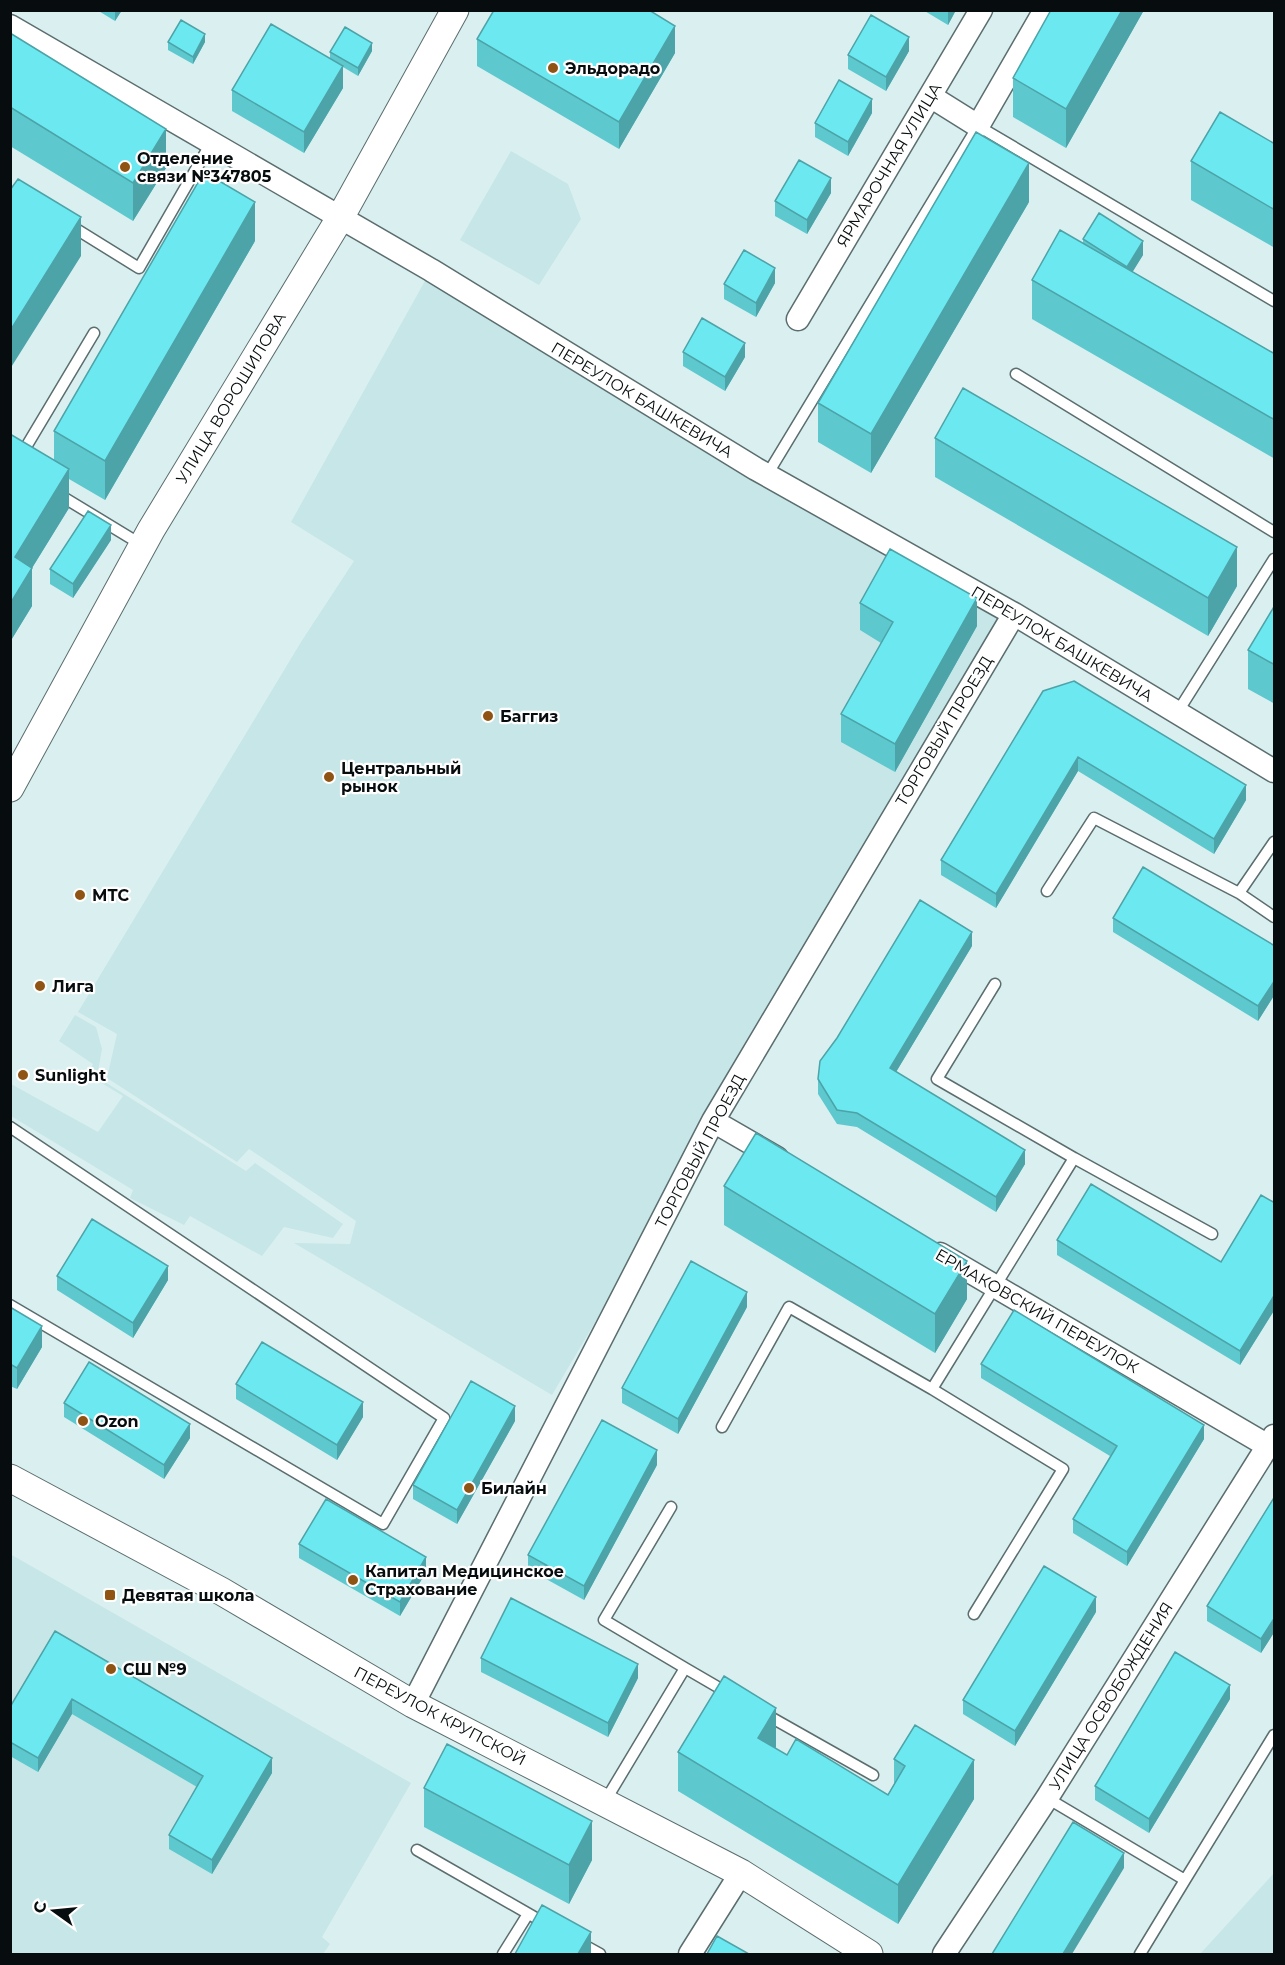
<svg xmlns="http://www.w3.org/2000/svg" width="1285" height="1965" font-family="Montserrat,sans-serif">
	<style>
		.built { fill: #c7e6e7 }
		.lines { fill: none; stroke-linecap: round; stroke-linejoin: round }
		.service-casing { stroke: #5b6d6e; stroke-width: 13 }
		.minor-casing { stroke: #5b6d6e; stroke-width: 25 }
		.tertiary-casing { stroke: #5b6d6e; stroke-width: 29 }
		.service { stroke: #fff; stroke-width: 10 }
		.minor { stroke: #fff; stroke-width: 22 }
		.tertiary { stroke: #fff; stroke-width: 27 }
		.wall { fill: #5dc8ce }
		.shaded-wall { fill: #4ca3a8 }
		.building { fill: #6ce9f0; stroke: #4ca3a8; stroke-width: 1.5 }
		.poi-dot { fill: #8f5313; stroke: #fff; stroke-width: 2 }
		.labels { text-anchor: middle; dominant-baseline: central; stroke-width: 4.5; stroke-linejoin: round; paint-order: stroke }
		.poi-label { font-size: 16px; font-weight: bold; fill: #070d0e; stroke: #fff; text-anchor: start }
		.street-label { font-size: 16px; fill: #070d0e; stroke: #fff }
	</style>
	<rect width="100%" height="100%" fill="#daeff0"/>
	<!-- built -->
	<path class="built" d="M511,151L568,184L581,219L539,285L460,240Z
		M431,270L1014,614L552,1395L294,1243L350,1244L356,1221L249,1149L237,1162L107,1078L117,1034L78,1012L301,642L354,561L291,522Z
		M75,1015L96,1027L102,1049L97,1077L246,1171L255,1163L343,1224L333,1238L284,1227L262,1256L190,1216L184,1225L130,1198L133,1190L11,1116V1084L98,1132L123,1096L87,1074L93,1064L59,1041Z
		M10,1554L411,1783L322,1937L330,1944L323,1954H11Z
		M1274,1873V1954H1200Z"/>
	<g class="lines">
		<defs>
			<path id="service" d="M68,224L139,268L211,143
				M1016,374L1274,532
				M20,457L94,333
				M767,475L978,126L1274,301
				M58,494L142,545
				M1177,713L1274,559
				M1047,891L1094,818L1239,893L1274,842
				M1239,893L1274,917
				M995,984L937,1079L1074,1158
				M10,1127L444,1418L383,1524L10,1305
				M932,1389L1063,1469L974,1614
				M722,1427L789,1307L932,1389L1074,1158L1212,1234
				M671,1507L604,1620L685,1668
				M765,1714L873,1775
				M1047,1798L1185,1880L1140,1954
				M604,1803L685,1668L728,1693
				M417,1850L548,1925
				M1185,1880L1274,1735
				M580,1943L600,1954
				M503,1954L528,1914"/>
			<path id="minor" d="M10,26L431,270L756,469L1014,614L1274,771
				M930,96L978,126L1045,10
				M798,319L981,10
				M713,1121L777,1158
				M940,1254L1268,1446
				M413,1704L713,1121L1014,614
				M690,1954L741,1873
				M944,1954L1047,1798L1274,1436"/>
			<path id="tertiary" d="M10,788L151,530L340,218L455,10
				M10,1478L221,1591L413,1704L741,1873L869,1954"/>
		</defs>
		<!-- service casing -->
		<use href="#service" class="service-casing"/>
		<!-- minor casing -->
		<use href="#minor" class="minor-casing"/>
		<!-- tertiary casing -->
		<use href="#tertiary" class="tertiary-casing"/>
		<!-- service -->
		<use href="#service" class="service"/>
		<!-- minor -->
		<use href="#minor" class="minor"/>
		<!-- tertiary -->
		<use href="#tertiary" class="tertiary"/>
	</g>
	<!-- wall -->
	<path class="wall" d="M97,10H122L115,21Z
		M923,10H956L948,25Z
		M1144,10L1066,148L1013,117V78Z
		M10,33L166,168L133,221L10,146Z
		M477,39L675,53L619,149L477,66Z
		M168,42H205L193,64L168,50Z
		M372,51L358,76L343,67V88L304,153L232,111V90L330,59V52Z
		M909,51L886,91L848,69V55Z
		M872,113L848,156L815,137V123Z
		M1275,144V248L1191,200V161Z
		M831,193L807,234L775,216V201Z
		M1029,202L871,473L818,442V403Z
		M1083,239L1143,255L1132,272L1275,354V459L1032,319V280L1083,243Z
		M255,241L105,500L69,479V508L32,568V606L10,642L54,460V431Z
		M775,283L756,317L724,299V284Z
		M683,352L745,357L725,391L683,366Z
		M935,438L1237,586L1208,636L935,477Z
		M111,540L73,598L50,584V569Z
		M860,603L977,626L895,772L841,742V714L881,643L860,630Z
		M1275,605V704L1248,689V650Z
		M1043,691L1246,800L1214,854L1078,771L996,908L941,875V860Z
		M1113,918L1275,946V994L1258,1021L1113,932Z
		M972,946L896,1072L1025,1164L996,1212L857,1127L837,1124L818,1094V1079Z
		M724,1186L967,1299L935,1353L724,1225Z
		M1275,1203V1309L1240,1365L1057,1255V1240L1221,1262Z
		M57,1276L168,1280L133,1338L57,1290Z
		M10,1307L42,1347L17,1389L10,1386Z
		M747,1307L678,1434L622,1403V1388Z
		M981,1364L1204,1439L1127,1566L1073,1533V1519L1110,1456L981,1378Z
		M236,1384L363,1417L337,1460L236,1399Z
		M64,1403L190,1438L164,1479L64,1417Z
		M515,1421L457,1524L413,1499V1485Z
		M657,1465L584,1600L528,1569V1555Z
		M1275,1496V1631L1261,1653L1207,1621V1606Z
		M299,1544L426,1572L400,1616L299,1558Z
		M1096,1612L1015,1746L963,1714V1700Z
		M55,1631L272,1773L212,1874L169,1849V1835L197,1787L72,1714L38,1772L10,1756V1707Z
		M481,1658L638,1678L608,1737L481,1672Z
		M1230,1699L1149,1833L1095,1800V1786Z
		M776,1747L775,1748L787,1755L888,1795L894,1784V1759L974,1799L898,1924L678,1791V1752Z
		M424,1788L592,1860L569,1904L424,1827Z"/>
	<!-- shaded-wall -->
	<path class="shaded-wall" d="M115,10H122L115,21Z
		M948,10H956L948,25Z
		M1122,10H1144L1066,148V109Z
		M675,26V53L619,149V122Z
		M205,34V42L193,64V57Z
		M909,37V51L886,91V77Z
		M372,43V51L358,76V68Z
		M343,66V88L304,153V132Z
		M872,99V113L848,156V142Z
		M166,129V168L133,221V183Z
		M1029,163V202L871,473V434Z
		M831,178V193L807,234V220Z
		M255,202V241L105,500V461Z
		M81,217V256L10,369V331Z
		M1143,241V255L1127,281V267Z
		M775,268V283L756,317V303Z
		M745,343V357L725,391V377Z
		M69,469V508L32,568V606L10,642V604L15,557Z
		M111,525V540L73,598V584Z
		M1237,547V586L1208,636V598Z
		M977,598V626L895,772V744Z
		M1078,757V771L996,908V894Z
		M1246,785V800L1214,854V839Z
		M972,932V946L890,1082V1068Z
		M1275,980V994L1258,1021V1006Z
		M1025,1150V1164L996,1212V1197Z
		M967,1261V1299L935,1353V1314Z
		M168,1266V1280L133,1338V1323Z
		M747,1292V1307L678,1434V1419Z
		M1275,1294V1309L1240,1365V1351Z
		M42,1326V1347L17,1389V1368Z
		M363,1402V1417L337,1460V1445Z
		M515,1406V1421L457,1524V1510Z
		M190,1424V1438L164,1479V1465Z
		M1204,1425V1439L1127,1566V1552Z
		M657,1450V1465L584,1600V1586Z
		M426,1557V1572L400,1616V1602Z
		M1096,1597V1612L1015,1746V1731Z
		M1275,1617V1631L1261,1653V1639Z
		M638,1664V1678L608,1737V1723Z
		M1230,1685V1699L1149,1833V1819Z
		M72,1699V1714L38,1772V1758Z
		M776,1708V1747L758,1777V1738Z
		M272,1758V1773L212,1874V1860Z
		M974,1760V1799L898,1924V1885Z
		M592,1821V1860L569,1904V1865Z
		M1124,1853V1868L1072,1954H1063Z
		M591,1932V1954H578Z"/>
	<!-- building -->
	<path class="building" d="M494,10H649L675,26L619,122L477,39Z
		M1051,10H1122L1066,109L1013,78Z
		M871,15L909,37L886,77L848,55Z
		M181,20L205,34L193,57L168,42Z
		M271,24L343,66L304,132L232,90Z
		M345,27L372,43L358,68L330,52Z
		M10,33L166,129L133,183L10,107Z
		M839,80L872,99L848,142L815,123Z
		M1220,112L1275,144V210L1191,161Z
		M976,132L1029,163L871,434L818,403Z
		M799,160L831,178L807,220L775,201Z
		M204,172L255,202L105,461L54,431Z
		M18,179L81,217L10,331V190Z
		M1099,213L1143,241L1127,267L1083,239Z
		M1060,230L1275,354V420L1032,280Z
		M744,250L775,268L756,303L724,284Z
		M702,318L745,343L725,377L683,352Z
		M963,388L1237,547L1208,598L935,438Z
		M10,434L69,469L15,557L32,568L10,604Z
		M88,511L111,525L73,584L50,569Z
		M890,549L977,598L895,744L841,714L893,622L860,603Z
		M1275,605V665L1248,650Z
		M1074,681L1246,785L1214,839L1078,757L996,894L941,860L1043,691Z
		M1143,867L1275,946V980L1258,1006L1113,918Z
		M920,900L972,932L890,1068L1025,1150L996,1197L857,1113L837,1110L818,1079L820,1061L837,1038Z
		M756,1133L967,1261L935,1314L724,1186Z
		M1091,1184L1221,1262L1261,1195L1275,1203V1294L1240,1351L1057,1240Z
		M92,1219L168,1266L133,1323L57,1276Z
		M691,1261L747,1292L678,1419L622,1388Z
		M10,1307L42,1326L17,1368L10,1364Z
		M1014,1310L1204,1425L1127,1552L1073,1519L1117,1446L981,1364Z
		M262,1342L363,1402L337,1445L236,1384Z
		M89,1362L190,1424L164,1465L64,1403Z
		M471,1381L515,1406L457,1510L413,1485Z
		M602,1420L657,1450L584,1586L528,1555Z
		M1275,1496V1617L1261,1639L1207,1606Z
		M326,1499L426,1557L400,1602L299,1544Z
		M1044,1566L1096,1597L1015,1731L963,1700Z
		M511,1598L638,1664L608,1723L481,1658Z
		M55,1631L272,1758L212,1860L169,1835L203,1776L72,1699L38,1758L10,1742V1707Z
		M1175,1652L1230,1685L1149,1819L1095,1786Z
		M724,1676L776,1708L758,1738L787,1755L796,1739L888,1795L905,1766L894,1759L915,1725L974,1760L898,1885L678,1752Z
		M447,1744L592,1821L569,1865L424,1788Z
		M1073,1822L1124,1853L1063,1954H992Z
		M542,1905L591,1932L578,1954H515Z
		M717,1936L749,1954H707Z"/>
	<!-- markers -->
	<g class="poi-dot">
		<circle cx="553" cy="68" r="6"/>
		<circle cx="125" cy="167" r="6"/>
		<circle cx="488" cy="716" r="6"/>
		<circle cx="329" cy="777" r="6"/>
		<circle cx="80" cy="895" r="6"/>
		<circle cx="40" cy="986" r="6"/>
		<circle cx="23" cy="1075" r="6"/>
		<circle cx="83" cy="1421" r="6"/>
		<circle cx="469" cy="1488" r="6"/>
		<circle cx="353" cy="1580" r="6"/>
		<rect x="104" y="1589" width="12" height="12" rx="3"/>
		<circle cx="111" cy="1669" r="6"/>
	</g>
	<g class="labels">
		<!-- poi labels -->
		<g class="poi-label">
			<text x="565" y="68">Эльдорадо</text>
			<text x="137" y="158">Отделение<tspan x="137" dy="18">связи №347805</tspan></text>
			<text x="500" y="716">Баггиз</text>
			<text x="341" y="768">Центральный<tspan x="341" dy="18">рынок</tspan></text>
			<text x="92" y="895">МТС</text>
			<text x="52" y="986">Лига</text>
			<text x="35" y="1075">Sunlight</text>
			<text x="95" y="1421">Ozon</text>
			<text x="481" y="1488">Билайн</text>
			<text x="365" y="1571">Капитал Медицинское<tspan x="365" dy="18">Страхование</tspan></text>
			<text x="122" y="1595">Девятая школа</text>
			<text x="123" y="1669">СШ №9</text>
		</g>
		<!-- street labels -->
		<g class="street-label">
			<text transform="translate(889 165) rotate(-59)">ЯРМАРОЧНАЯ УЛИЦА</text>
			<text transform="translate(231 398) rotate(-59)">УЛИЦА ВОРОШИЛОВА</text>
			<text transform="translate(642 400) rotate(31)">ПЕРЕУЛОК БАШКЕВИЧА</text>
			<text transform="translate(1062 644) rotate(31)">ПЕРЕУЛОК БАШКЕВИЧА</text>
			<text transform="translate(944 731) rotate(-59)">ТОРГОВЫЙ ПРОЕЗД</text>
			<text transform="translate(700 1151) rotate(-62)">ТОРГОВЫЙ ПРОЕЗД</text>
			<text transform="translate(1037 1311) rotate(30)">ЕРМАКОВСКИЙ ПЕРЕУЛОК</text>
			<text transform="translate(1111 1696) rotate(-58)">УЛИЦА ОСВОБОЖДЕНИЯ</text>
			<text transform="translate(440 1716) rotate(28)">ПЕРЕУЛОК КРУПСКОЙ</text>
		</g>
	</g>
	<!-- border -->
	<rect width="1285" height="1965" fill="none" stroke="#070d0e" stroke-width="24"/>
	<!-- north arrow -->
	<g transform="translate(54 1911) rotate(285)" stroke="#ffffff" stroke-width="4.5" paint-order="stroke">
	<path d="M0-4.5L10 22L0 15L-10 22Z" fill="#070d0e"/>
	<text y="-9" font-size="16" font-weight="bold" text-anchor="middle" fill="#070d0e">С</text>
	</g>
</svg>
